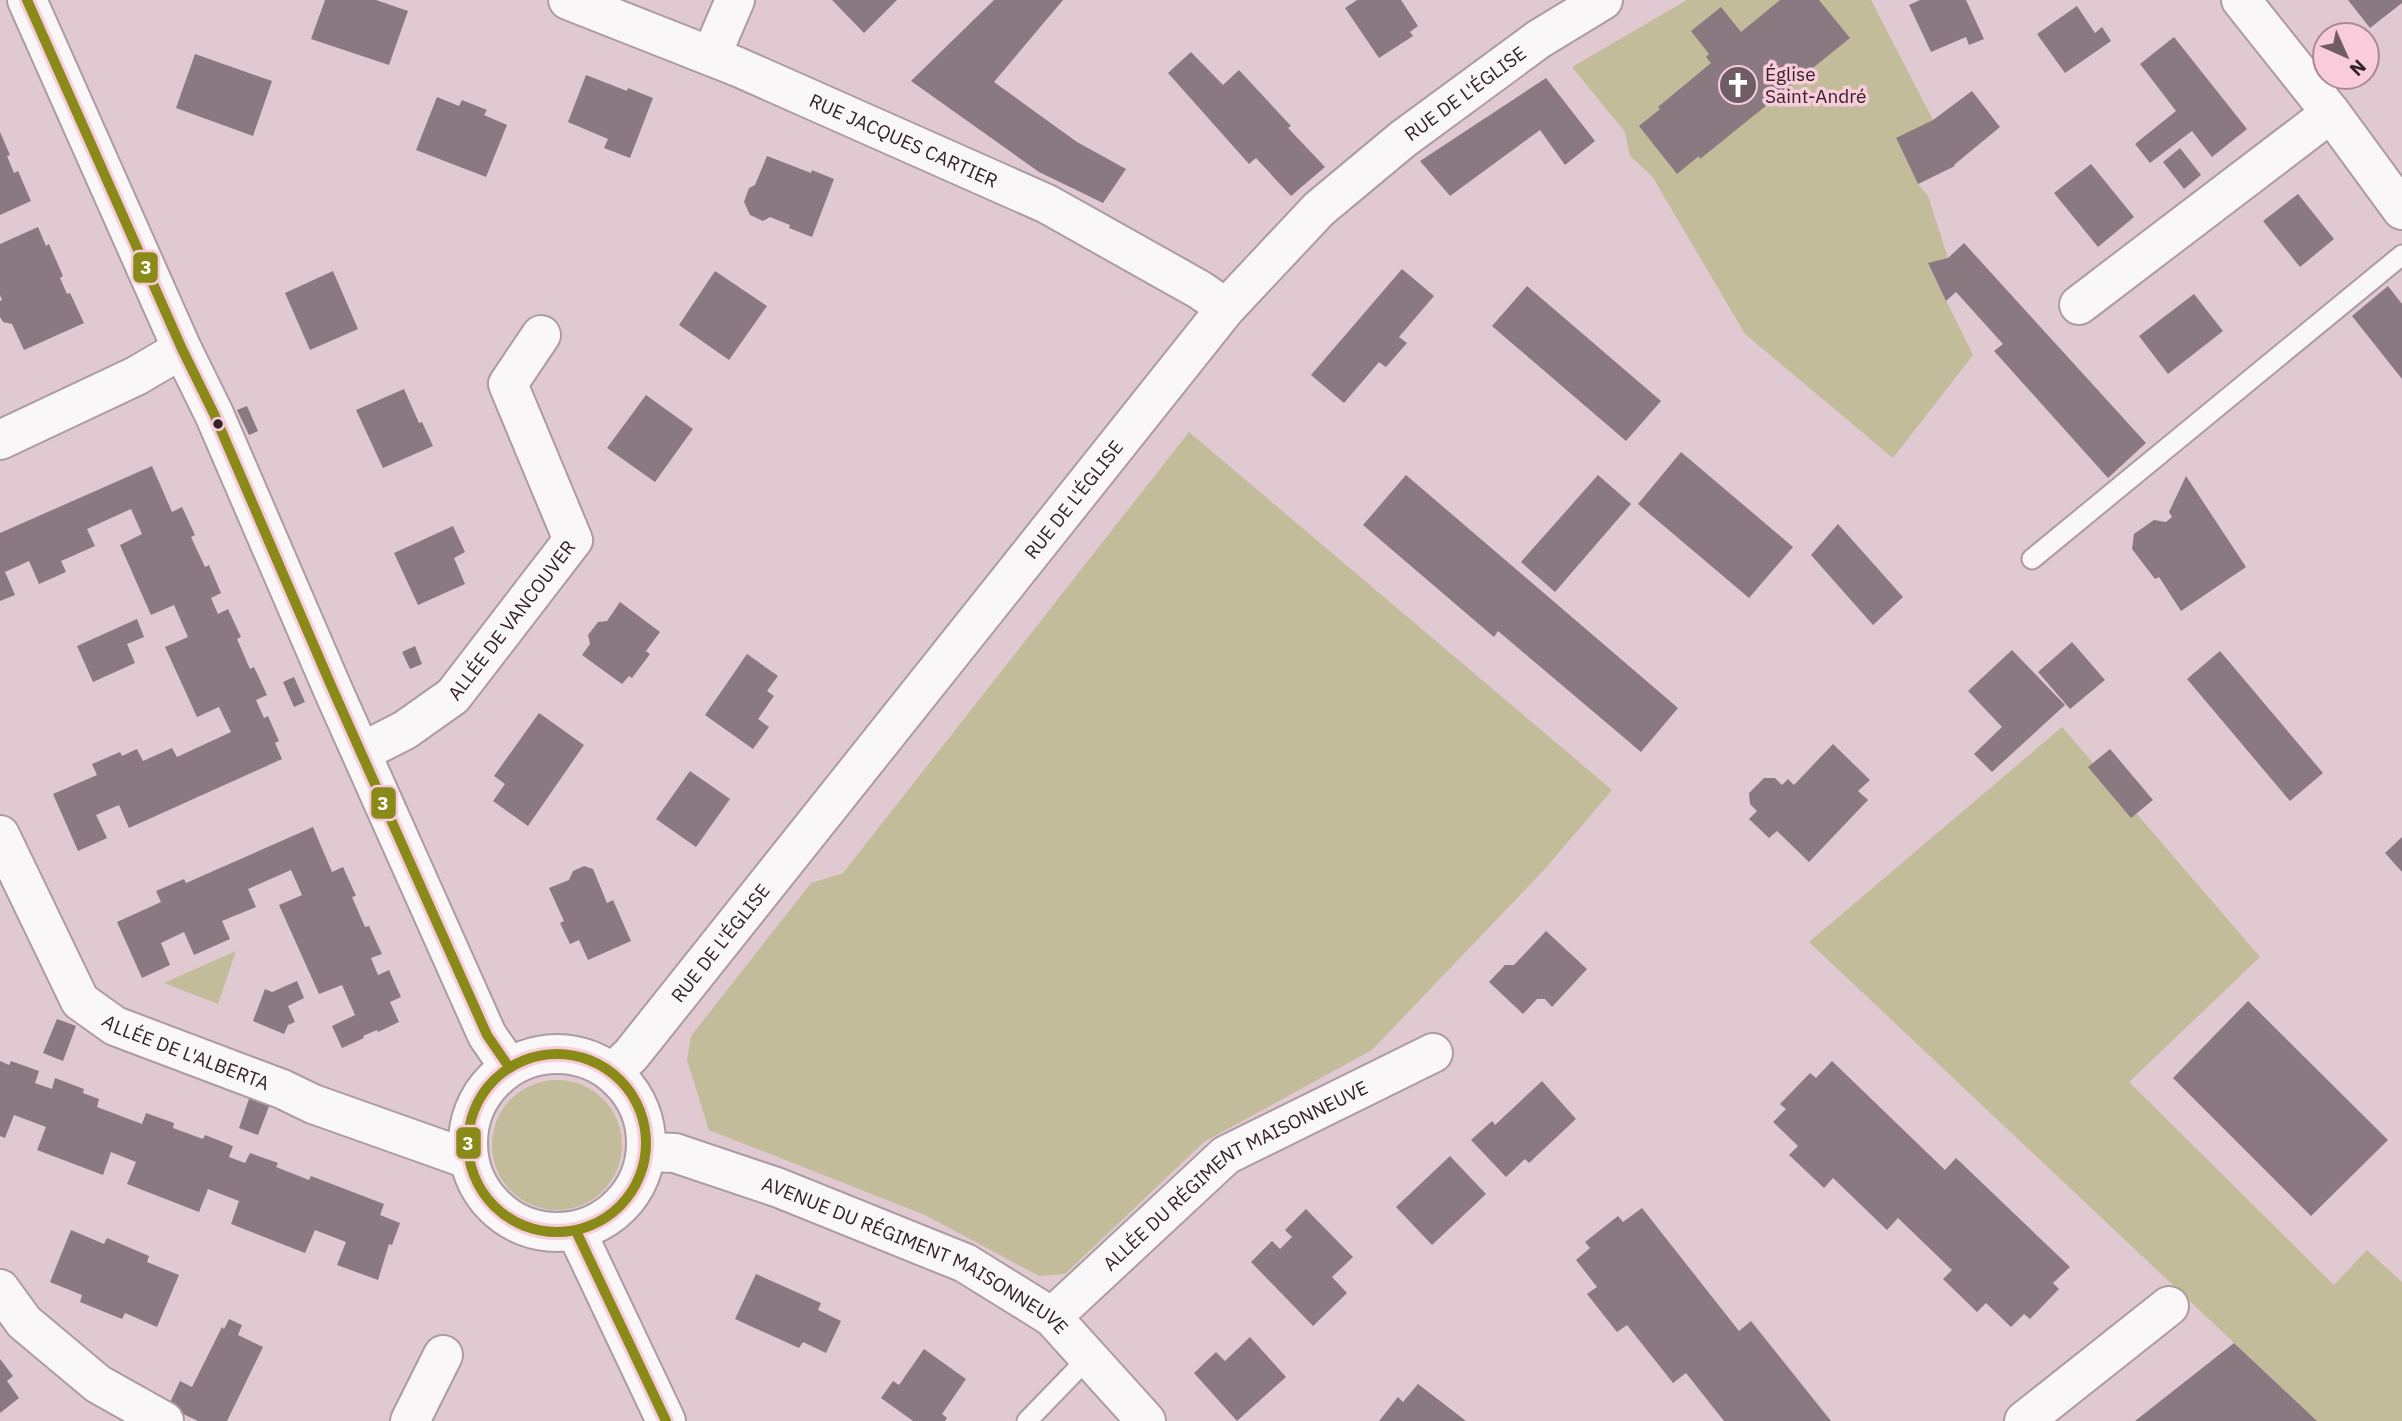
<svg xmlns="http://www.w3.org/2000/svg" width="2402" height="1421" font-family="'IBM Plex Sans',sans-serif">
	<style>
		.green { fill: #c2bc9a }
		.building { fill: #8a7980 }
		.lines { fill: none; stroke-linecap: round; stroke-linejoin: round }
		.service-casing { stroke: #ad9ba2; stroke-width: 23 }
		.minor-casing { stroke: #ad9ba2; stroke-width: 42 }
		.tertiary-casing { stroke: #ad9ba2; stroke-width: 42 }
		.service { stroke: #faf7f8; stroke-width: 19 }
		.minor { stroke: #faf7f8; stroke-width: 38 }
		.tertiary { stroke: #faf7f8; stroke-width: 38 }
		.bus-1-casing { stroke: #f9ccdc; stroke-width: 16 }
		.bus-1 { stroke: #8a8a18; stroke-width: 10 }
		.bus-dot { fill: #332329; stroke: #f9ccdc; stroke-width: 2.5 }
		.labels { text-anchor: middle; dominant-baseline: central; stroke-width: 7; stroke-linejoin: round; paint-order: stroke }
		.poi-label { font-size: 19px; fill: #332329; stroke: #f9ccdc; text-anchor: start }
		.street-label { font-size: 19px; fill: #332329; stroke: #f9ccdc }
		.line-badge { stroke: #f9ccdc; stroke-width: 2.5 }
		.badge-label { font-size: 19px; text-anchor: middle; font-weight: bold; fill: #fff }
	</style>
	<rect width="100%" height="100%" fill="#e1c9d2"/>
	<!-- green -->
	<path class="green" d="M1687,0H1871L1933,120L1896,139L1918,184L1928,196L1948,258L1928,264L1973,355L1893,458L1745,334L1652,176L1630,156L1625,132L1572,67Z
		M1189,432L1612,790L1544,870L1372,1050L1204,1142L1065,1274L1039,1276L925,1215L709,1130L687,1060L691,1036L811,883L843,873Z
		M2062,727L2260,957L2129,1082L2334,1285L2367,1250L2402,1282V1421H2317L1809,942Z
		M236,951L218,1004L164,983Z
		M492 1145a65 65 0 1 1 130 0a65 65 0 1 1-130 0Z"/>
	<!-- building -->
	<path class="building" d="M325,0H376L408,11L389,65L311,39Z
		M832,0H897L864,33Z
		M994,0H1063L994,82L1077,142L1126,169L1103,203L1039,172L911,81Z
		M1357,0H1401L1418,26L1410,32L1413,36L1379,58L1345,8Z
		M1780,0H1819L1850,38L1700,159L1699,156L1677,174L1639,126L1660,109L1658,107L1711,63L1706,57L1709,54L1691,31L1721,7L1741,32Z
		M1920,0H1966L1984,39L1969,45L1966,37L1931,52L1909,5Z
		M2348,0H2402V3L2370,28Z
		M2077,6L2095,33L2102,27L2111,41L2065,73L2037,34Z
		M2174,37L2247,129L2212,157L2192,131L2150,163L2135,144L2176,111L2140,64Z
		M1191,52L1223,85L1239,70L1291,126L1288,128L1325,167L1291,196L1256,158L1249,164L1168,73Z
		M195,54L272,81L253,136L176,108Z
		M586,75L627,91L628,88L653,98L630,158L604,148L608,139L568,122Z
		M1546,78L1595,141L1565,165L1540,130L1450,196L1420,161Z
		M1972,91L2000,127L1954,165L1955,166L1918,184L1896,138L1933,120Z
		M437,97L459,106L462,100L487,110L484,115L507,125L486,177L416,150Z
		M0,132L10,155L7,156L14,173L18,171L31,201L0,215Z
		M2180,148L2201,175L2184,189L2163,162Z
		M767,156L811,173L812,170L834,179L812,237L789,228L790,225L770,217L763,221L750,215L744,202L749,188L755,185Z
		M2091,164L2134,217L2098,247L2054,193Z
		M2298,194L2334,239L2300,267L2263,221Z
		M38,227L46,246L49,244L63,276L60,278L67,294L70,293L84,323L24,350L12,324L3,322L0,317V301L2,300L0,295V244Z
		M1964,243L2146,443L2108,478L1994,351L2003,344L1956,292L1946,301L1928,263L1948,258Z
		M1402,269L1434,296L1399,337L1407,343L1386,367L1379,362L1344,403L1311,375Z
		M333,271L358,329L310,350L285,293Z
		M715,271L767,306L729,360L679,325Z
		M1527,286L1661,401L1626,441L1492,326Z
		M2388,286L2402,304V379L2352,316Z
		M2194,294L2223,331L2168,374L2139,336Z
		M404,389L419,423L422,422L433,446L383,468L356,410Z
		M646,395L693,429L655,482L607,448Z
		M247,406L258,431L249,435L237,410Z
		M1681,452L1793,547L1749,598L1638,504Z
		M152,466L172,512L182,507L195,535L191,537L205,567L209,565L221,593L211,598L218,614L228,609L241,637L237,639L250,669L254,667L267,695L256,700L264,718L268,716L279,741L275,743L282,759L129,828L119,805L96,815L107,838L78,851L53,794L97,775L92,764L120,752L122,756L137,749L143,761L172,748L177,757L231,732L219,707L197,717L165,647L188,637L174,605L151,615L120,545L142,534L131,509L87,529L95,546L61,561L66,572L39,584L29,561L5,572L15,595L0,601V533Z
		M1406,475L1678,708L1641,752L1498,631L1494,637L1363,525Z
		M1598,475L1631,504L1555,592L1521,562Z
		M2186,476L2246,567L2181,611L2159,577L2155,579L2132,549L2134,534L2154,520L2166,522L2172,517L2169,512Z
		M1838,524L1903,597L1873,625L1811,555Z
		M453,526L465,552L454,558L465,584L418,605L394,553Z
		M620,602L660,632L646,651L650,654L632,678L629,676L622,684L582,655L590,644L588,635L598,622L607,621Z
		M137,619L144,637L127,644L135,663L93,682L77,646Z
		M2072,642L2105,680L2070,709L2038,672Z
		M415,646L422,664L410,669L402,652Z
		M2012,650L2065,705L1992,772L1974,754L2002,727L1968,691Z
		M2220,651L2323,773L2290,801L2187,679Z
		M747,654L778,676L767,691L774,696L758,719L769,727L753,749L705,715Z
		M294,677L305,702L294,707L283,682Z
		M539,713L584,745L528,826L493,801L505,784L494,776Z
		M1833,744L1870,780L1858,791L1868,800L1809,862L1777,831L1769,838L1749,819L1757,811L1750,804L1749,793L1764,778H1775L1782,785L1788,779L1794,785Z
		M2110,749L2153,800L2131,818L2088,767Z
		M690,771L730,799L696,847L656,819Z
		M313,827L332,872L343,867L356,896L352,897L365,927L369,926L382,954L371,958L378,975L389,970L401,997L390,1002L399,1022L378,1032L377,1030L363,1036L364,1038L342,1048L332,1026L355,1015L342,985L319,994L279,905L302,895L291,870L248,889L256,907L222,921L230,939L194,955L184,932L161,943L170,965L142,978L117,922L161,902L156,891L184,879L186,883Z
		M2402,837V872L2385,853Z
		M584,866L593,869L607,903L613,900L631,941L588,960L579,940L570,944L560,923L564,921L549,888L569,880L573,871Z
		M1546,931L1587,969L1552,1007L1545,999H1537L1523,1014L1489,982L1505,965H1514Z
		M297,981L304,998L288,1006L295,1022L288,1025L284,1034L253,1021L265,989L272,992Z
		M2248,1001L2388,1140L2311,1216L2173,1078Z
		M57,1019L76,1026L63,1061L43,1053Z
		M0,1061L9,1065L11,1061L39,1071L35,1083L52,1089L55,1078L84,1089L83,1093L99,1099L97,1107L142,1124L146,1113L174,1123L173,1128L203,1139L205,1135L233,1146L229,1157L245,1163L250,1153L278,1163L276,1167L309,1180L311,1176L384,1204L380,1215L400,1223L392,1245L389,1244L378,1280L337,1265L346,1242L315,1230L305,1253L231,1224L239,1201L208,1189L199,1212L127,1184L136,1162L111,1152L103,1175L37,1150L46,1127L14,1115L5,1138L0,1136Z
		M1832,1061L1945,1170L1956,1158L2070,1267L2053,1283L2059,1289L2030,1319L2024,1314L2011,1327L1986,1303L1977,1312L1943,1279L1952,1270L1898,1218L1887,1230L1833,1178L1824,1188L1789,1155L1798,1146L1773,1122L1786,1109L1780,1104L1810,1073L1816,1078Z
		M1542,1081L1576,1119L1529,1163L1525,1159L1506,1177L1471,1140L1492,1121L1495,1125Z
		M251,1093L271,1101L258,1135L239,1128Z
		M1450,1156L1486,1194L1432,1245L1396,1207Z
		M1642,1208L1739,1331L1751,1321L1831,1421H1724L1686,1373L1673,1383L1627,1325L1617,1332L1587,1294L1597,1287L1576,1260L1590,1248L1585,1242L1618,1216L1623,1222Z
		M1306,1209L1353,1257L1332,1277L1347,1293L1313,1326L1251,1262L1272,1241L1280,1249L1292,1237L1285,1230Z
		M71,1230L104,1244L107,1238L149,1256L147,1262L179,1275L157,1327L125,1313L122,1319L80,1302L82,1295L50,1282Z
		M756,1274L821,1303L818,1310L841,1321L826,1353L803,1342L799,1348L735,1319Z
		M229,1319L242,1325L238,1335L263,1347L227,1421H198L168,1407L180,1381L192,1387L222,1327L224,1329Z
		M1250,1337L1286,1377L1237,1421L1194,1373L1216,1352L1225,1361Z
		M2234,1343L2317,1421H2135Z
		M924,1349L966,1379L942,1414L947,1418L945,1421H913L881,1398L893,1381L899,1385Z
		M0,1359L13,1376L7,1381L19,1398L0,1413Z
		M1418,1384L1466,1421H1379L1398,1397L1403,1402Z"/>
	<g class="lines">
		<defs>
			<path id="service" d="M2032,559L2402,255
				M1027,1421L1088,1358"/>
			<g id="minor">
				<path id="s1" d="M568,0L738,67L1047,204L1200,290L1226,308"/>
				<path d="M711,56L735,0"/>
				<path d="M2079,305L2331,113"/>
				<path d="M0,440L136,376L182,349"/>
				<path id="s2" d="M362,752L405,730L453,696L573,540L508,384L541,335"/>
				<path id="s3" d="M0,835L80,1001L115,1026L282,1089L313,1104L468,1159"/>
				<path id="s4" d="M647,1152L675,1153L779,1188L965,1263L1052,1317L1146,1421"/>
				<path d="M0,1289L24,1322L98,1384L164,1421"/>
				<path id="s5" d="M1052,1317L1226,1155L1433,1053"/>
				<path d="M410,1421L443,1355"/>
				<path d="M2024,1421L2169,1306"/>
			</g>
			<g id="tertiary">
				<path d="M27,0L182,349L214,414L333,690L487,1035L509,1067"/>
				<path d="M2241,0L2331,113L2402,210"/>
				<circle cx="557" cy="1143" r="89"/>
				<path id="s6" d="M613,1072L631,1055L1226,308L1319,209L1403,139L1539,39L1603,0"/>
				<path d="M576,1231L666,1421"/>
			</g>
		</defs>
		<!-- service casing -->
		<use href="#service" class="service-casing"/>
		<!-- minor casing -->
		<use href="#minor" class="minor-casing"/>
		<!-- tertiary casing -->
		<use href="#tertiary" class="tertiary-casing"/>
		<!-- service -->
		<use href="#service" class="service"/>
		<!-- minor -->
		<use href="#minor" class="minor"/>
		<!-- tertiary -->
		<use href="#tertiary" class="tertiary"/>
		<defs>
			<path id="bus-1" d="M27,0L182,349L214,414L333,690L487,1035L509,1067
				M468 1143a89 89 0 1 1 178 0a89 89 0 1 1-178 0Z
				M576,1231L666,1421"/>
		</defs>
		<!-- bus-1 casing -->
		<use href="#bus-1" class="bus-1-casing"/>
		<!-- bus-1 -->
		<use href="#bus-1" class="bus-1"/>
	</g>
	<!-- icons -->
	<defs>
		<symbol id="church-disc" viewBox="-11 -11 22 22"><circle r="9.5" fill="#705d64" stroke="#f9ccdc"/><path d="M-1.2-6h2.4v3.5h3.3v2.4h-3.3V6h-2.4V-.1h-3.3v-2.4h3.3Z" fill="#fff"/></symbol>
	</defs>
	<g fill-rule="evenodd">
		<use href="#church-disc" x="1716" y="63" width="44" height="44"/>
	</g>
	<!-- markers -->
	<circle class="bus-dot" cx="218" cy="424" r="6"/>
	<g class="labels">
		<!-- poi labels -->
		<g class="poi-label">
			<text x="1765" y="74">Église<tspan x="1765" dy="22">Saint-André</tspan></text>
		</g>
		<!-- street labels -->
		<g class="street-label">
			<text stroke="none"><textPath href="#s6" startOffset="1302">RUE DE L'ÉGLISE</textPath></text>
			<text stroke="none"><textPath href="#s1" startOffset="364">RUE JACQUES CARTIER</textPath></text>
			<text stroke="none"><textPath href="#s6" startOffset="735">RUE DE L'ÉGLISE</textPath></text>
			<text stroke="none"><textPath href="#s2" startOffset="203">ALLÉE DE VANCOUVER</textPath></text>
			<text stroke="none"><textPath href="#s6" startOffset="168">RUE DE L'ÉGLISE</textPath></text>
			<text stroke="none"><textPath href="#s3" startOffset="303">ALLÉE DE L'ALBERTA</textPath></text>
			<text stroke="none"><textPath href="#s5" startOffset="234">ALLÉE DU RÉGIMENT MAISONNEUVE</textPath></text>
			<text stroke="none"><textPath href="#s4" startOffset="290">AVENUE DU RÉGIMENT MAISONNEUVE</textPath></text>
		</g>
	</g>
	<g class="line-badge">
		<rect x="132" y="251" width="27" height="33" rx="7" fill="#8a8a18"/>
		<rect x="370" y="786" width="27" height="34" rx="7" fill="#8a8a18"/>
		<rect x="455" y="1126" width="27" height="34" rx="7" fill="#8a8a18"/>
	</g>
	<g class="badge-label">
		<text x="146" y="274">3</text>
		<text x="383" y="810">3</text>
		<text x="468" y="1150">3</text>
	</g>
	<!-- north arrow -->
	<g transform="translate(2346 56) rotate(135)"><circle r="33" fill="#f9ccdc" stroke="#aa8894" stroke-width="2"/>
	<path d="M0-5L12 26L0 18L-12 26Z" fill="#705d64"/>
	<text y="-10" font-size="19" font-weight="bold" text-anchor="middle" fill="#332329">N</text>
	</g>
</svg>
